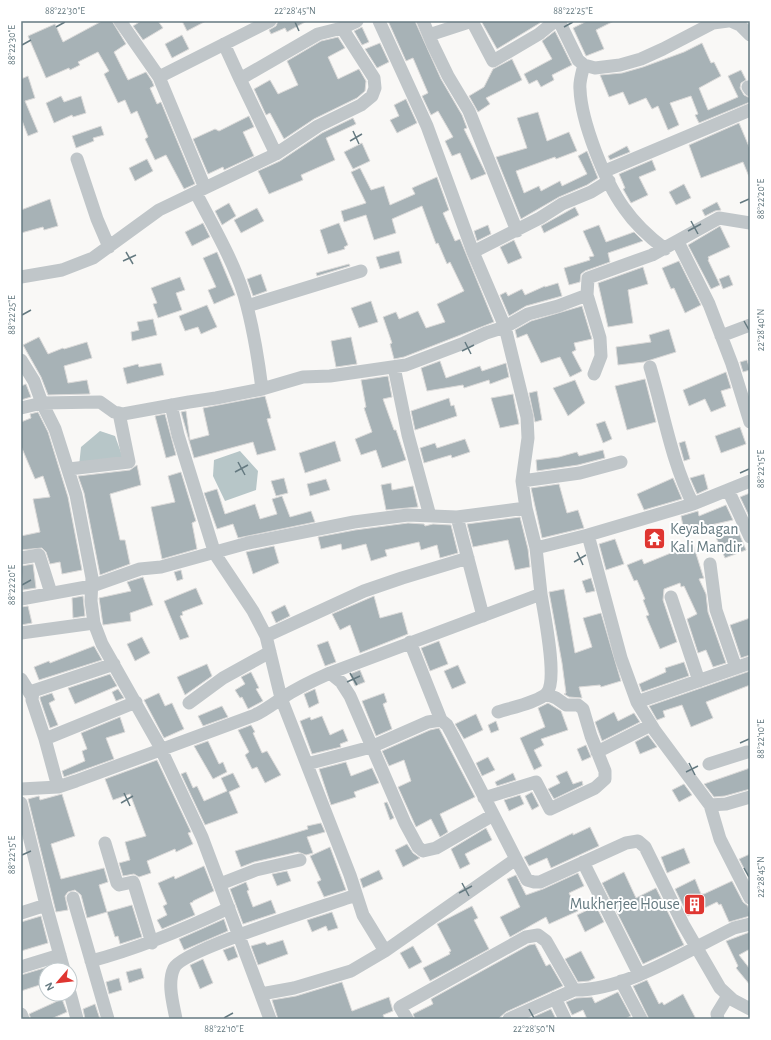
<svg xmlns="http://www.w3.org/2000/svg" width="771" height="1040" font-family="'Alegreya Sans',sans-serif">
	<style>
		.water { fill: #b7c6c8 }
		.building { fill: #a7b2b6; stroke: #dbdad9 }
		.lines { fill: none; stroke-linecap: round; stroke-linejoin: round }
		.minor { stroke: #c0c6c9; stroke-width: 13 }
		.ticks { fill: none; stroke: #657a81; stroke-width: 1.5 }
		.labels { text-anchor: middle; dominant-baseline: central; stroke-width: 4; stroke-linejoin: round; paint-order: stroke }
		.poi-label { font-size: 16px; fill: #657a81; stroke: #fff; text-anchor: start }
		.neatline { fill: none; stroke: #657a81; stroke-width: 1.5 }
		.ticks-label { font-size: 10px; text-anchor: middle; fill: #657a81 }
	</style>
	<rect width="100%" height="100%" fill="#f9f8f6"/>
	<!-- water -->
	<path class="water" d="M100,431L115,436L123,458L79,466L81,447Z
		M240,451L258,471L256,490L225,501L213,476L214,460Z"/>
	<!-- building -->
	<path class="building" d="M102,21H112L126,44L114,52L128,80L146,72L152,81L154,86L150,88L157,104L161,102L195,184L184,189L166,155L155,160L145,139L148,137L137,111L131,114L125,100L118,103L104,74L109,71L98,52L78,62L80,65L70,70L69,68L46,78L28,36L55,24L63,42Z
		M141,21H158L163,28L143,40L133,26Z
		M182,21H206L187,31Z
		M278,21H307L287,32L285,28L271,34L269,30L276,26Z
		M388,21H415L441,79L462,115L467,128L464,129L486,174L471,180L460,153L452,156L445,141L453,137L438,111L431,115L422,96L428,93L413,58L406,61Z
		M481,21H539L540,23L497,49Z
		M587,21H614L596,30L604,49L586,56L573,28Z
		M362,27L369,42L362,45L354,31Z
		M555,31L572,65L552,75L554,80L541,87L537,80L529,84L524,74L552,59L542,41Z
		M182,35L189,49L172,58L165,44Z
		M338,37L345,48L328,57L338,79L359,69L366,81L365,91L357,98L314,119L284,139L270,113L266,115L254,89L270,80L278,94L298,85L287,61L321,41Z
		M380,43L389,62L377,68L365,49Z
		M702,43L711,63L714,62L721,76L699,88L708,110L738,97L728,76L741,70L746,80L741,83L740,88L744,95L750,98V102L699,123L695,115L698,114L691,96L670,103L679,125L668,130L658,106L652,109L646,98L629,105L623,92L609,97L600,75L622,73L643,67L684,52Z
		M512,59L522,80L486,98L490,104L478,112L469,96L484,87L493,69Z
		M28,76L35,98L25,101L38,132L28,136L21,118V79Z
		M61,96L64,102L81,96L86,113L73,117L72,115L54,123L46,103Z
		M406,99L417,123L397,133L390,120L399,116L394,105Z
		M538,112L547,141L569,132L577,151L556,159L555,157L516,171L524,193L539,186L541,191L560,181L562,186L587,174L578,156L587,151L598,178L587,185L559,197L521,219L496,157L527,148L517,118Z
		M249,116L254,127L243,132L254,156L224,170L223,167L208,174L193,139L215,129L219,131Z
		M353,118L356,124L326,138L335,160L301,175L303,180L269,194L258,171L280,161L322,133Z
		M739,123L750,149V179L743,162L701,178L689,145Z
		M101,126L104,135L93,138L94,141L76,148L72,136Z
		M362,143L370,161L353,169L344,152Z
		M627,146L630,152L610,160L608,156Z
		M147,159L153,171L135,181L129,168Z
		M652,160L656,170L639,177L648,195L631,203L623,189L625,188L619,174Z
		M360,168L371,190L384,186L390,205L415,194L412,188L437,177L449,210L443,213L455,241L460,239L494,322L404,357L394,359L390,344L392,343L383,317L396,312L399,319L418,311L426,328L445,322L437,304L464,291L450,262L447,264L438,243L436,244L422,206L392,219L396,233L374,240L366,215L344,222L341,211L366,203L351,172Z
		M684,184L691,198L676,205L669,192Z
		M50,199L58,226L44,230L43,227L21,233V210Z
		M717,202L721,210L715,211L705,216L702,210Z
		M229,203L236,216L222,225L215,211Z
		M575,207L579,215L544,233L541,226Z
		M257,208L264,221L241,233L234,220Z
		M203,223L210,237L192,246L185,232Z
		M339,223L348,245L344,247L345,249L328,254L320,230Z
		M488,225L491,234L477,241L474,231Z
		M599,225L606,242L634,232L643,241L608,253L610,262L585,271L581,274L580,282L569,285L564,268L590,260L589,257L594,256L583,231Z
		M720,226L730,247L708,257L709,259L708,260L720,285L711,289L688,245Z
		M514,240L522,258L508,264L500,247Z
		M399,251L402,263L380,269L376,257Z
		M217,252L235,295L214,304L208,290L216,287L203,258Z
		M679,261L701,305L685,313L674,288L671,289L662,268Z
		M349,264L350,266L317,276L316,273Z
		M643,267L648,284L628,290L633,323L608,327L598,283Z
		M261,274L267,291L253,296L247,279Z
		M729,275L733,285L723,289L719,279Z
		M180,277L185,290L176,293L182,310L158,318L153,304L157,303L151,288Z
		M558,283L562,296L526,306L509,316L500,295L506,292L508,296L522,289L525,295L545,286V287Z
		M371,301L378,322L359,328L351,308Z
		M207,305L217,327L201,334L198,327L185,331L179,316Z
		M582,306L592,339L574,343L576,350L572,352L582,371L570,377L560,357L541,363L527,334L517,338L515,330L531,321Z
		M153,319L157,335L132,341L131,332L139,330L137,322Z
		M669,329L676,352L644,362L618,365L616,347L651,342L649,335Z
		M39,337L48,354L63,348L64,349L87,342L92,358L64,366L68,383L87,380L90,394L48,395L41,377L23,345Z
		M351,337L357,364L336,367L331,341Z
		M747,360L750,370L743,372L740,362Z
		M440,361L446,378L480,366L482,371L506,363L509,377L490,384L489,380L464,388L463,385L427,391L421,368Z
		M161,363L164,375L127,384L123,368L138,364L139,367Z
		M726,372L731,388L721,391L726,406L711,412L705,399L689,406L683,390Z
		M388,376L392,397L383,399L394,430H396L406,460L382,468L376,450L361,455L355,439L372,432L364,408L366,407L361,380Z
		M645,379L656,422L627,430L615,386Z
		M575,380L585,403L568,416L553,388Z
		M26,384L31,397L21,400V386Z
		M537,391L542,420L535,422L529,393Z
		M513,394L519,424L500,428L491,398Z
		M265,396L271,418L267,419L276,450L257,455L253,442L194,458L181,412L186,411L190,440L209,435L203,408Z
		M449,398L451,406L454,405L457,416L415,430L411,411Z
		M38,412L48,432L68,497L82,570L62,574L60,562L50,564L46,552L42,548L21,550V536L40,532L33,499L50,497L43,476L35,479L21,446V422L31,418L30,414Z
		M165,414L176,455L166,458L155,416Z
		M605,421L612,439L603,443L596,424Z
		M740,427L746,444L721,453L715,436Z
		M465,439L470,452L452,458L451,455L424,463L420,448L435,443L437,448Z
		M335,441L341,461L305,473L299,453Z
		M685,441L690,459L684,461L679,443Z
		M603,450L605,458L578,465L537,471L536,460L559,457L577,452L579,456Z
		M137,465L141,485L110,494L120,540H125L130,564L100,575L84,493L78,476L130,470Z
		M181,472L196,521L192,523L197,549L162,559L151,507L175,502L168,476Z
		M704,474L708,489L697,494L690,478Z
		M284,478L288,493L276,496L271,481Z
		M673,478L682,499L644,510L637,494Z
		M326,479L330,490L310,496L307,484Z
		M391,483L392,490L413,486L418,507L386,510L381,485Z
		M559,484L567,513L578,510L584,528L542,538L531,488Z
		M217,489L225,514L255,504L260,519L277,514L272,499L282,496L290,517L311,511L315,522L238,538L233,524L217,529L204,493Z
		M750,493V516H749L740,497Z
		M726,505L733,520L684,531L681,516L698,511L699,516Z
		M520,517L528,549L530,567L515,570L508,540L473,547L467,524Z
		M408,523L424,524L425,526L433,524L451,525L458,553L440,558L437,545L421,550L419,542L385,550L387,556L371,561L366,544L342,550L341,544L321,549L318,537L355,530Z
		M736,526L746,550L725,558L715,535Z
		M615,539L624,564L606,570L599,544Z
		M693,544L703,576L704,578L699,579L706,594L708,612L726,663L713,667L706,650L698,653L687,619L697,614L684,586L681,587L680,583L664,589L663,600L677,642L660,649L646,616L649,615L643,600L645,599L637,580L634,581L627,565L642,559L644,564Z
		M274,546L279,563L253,574L246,552Z
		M33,564L36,588L23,590L21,566Z
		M181,570L183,579L177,581L174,572Z
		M143,577L153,605L130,613L131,621L103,625L99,598L131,591L127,582Z
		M591,578L595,591L586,593L582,581Z
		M196,588L203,604L182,612L183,615L180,616L189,637L180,640L164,601Z
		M564,589L575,653L592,647L583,618L601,613L621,681L601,687L600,685L579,687L582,698L569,697L564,694L566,693L562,663L549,592Z
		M83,596L85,616L73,618L72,598Z
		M374,596L380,618L402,612L408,634L360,653L350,625L340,630L332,614Z
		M285,605L290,616L276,623L271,612Z
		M28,606L32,623L21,625V607Z
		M750,618V655L741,658L730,625Z
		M142,637L150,653L135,661L127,644Z
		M328,641L336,662L325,666L317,645Z
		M439,641L448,664L430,671L421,648Z
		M94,646L102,660L39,680L34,667L49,661L50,663Z
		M684,662L689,676L642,692L639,684L666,672L665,668Z
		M207,664L212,676L185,695L177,677Z
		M458,665L466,683L452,689L444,671Z
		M360,670L365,682L355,686L350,674Z
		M750,671V685L706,702L713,718L691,727L682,705L663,711L665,717L657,720L649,706Z
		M251,672L259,688L256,689L263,701L248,709L242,697L240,698L235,690L245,684L241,677Z
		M110,674L117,686L75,704L68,688Z
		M118,689L124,698L116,701L112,692Z
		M315,689L319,703L309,708L304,694Z
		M52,693L55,700L49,703L58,725L50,728L40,699V697Z
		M159,693L165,706L172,703L184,729L164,738L144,700Z
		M384,693L387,702L383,704L392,729L376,736L362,701Z
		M548,703L561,711L568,730L541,739L544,745L534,750L542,766L534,770L520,738L545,727L538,708Z
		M222,706L228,717L203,726L198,716Z
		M614,712L618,721L634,713L640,722L602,741L595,722Z
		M476,714L483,730L464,739L455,724Z
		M322,716L330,735L343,729L348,741L340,744L341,747L312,754L300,721L310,717L311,720Z
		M120,717L125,732L106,738L114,759L64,777L62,771L85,761L82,751L87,749L81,733Z
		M496,721L499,730L491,733L488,725Z
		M251,725L255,732L253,733L262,753L267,751L281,775L265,783L257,767L252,769L245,755L249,752L238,730Z
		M439,728L475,797L440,814L448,832L440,837L431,819L416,827L398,787L411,781L404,760L389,766L382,751L430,730Z
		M648,735L657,747L640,754L635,742Z
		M208,741L219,764L223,762L227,772L213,779L194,746Z
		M586,745L591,757L582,761L577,749Z
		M488,757L495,770L482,776L476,763Z
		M157,760L191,832L188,833L193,844L176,852L175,849L147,861L151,873L139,877L134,874L123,876L119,863L130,860L125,842L146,836L130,794L113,800L105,779Z
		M346,762L351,776L372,768L379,783L354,792L356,797L331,805L319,769Z
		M750,768V789L725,796L714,797L704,784Z
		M567,771L573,784L582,781L583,785L554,799L548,789L560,783L556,776Z
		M186,772L193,788L197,786L204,801L227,791L221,778L233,773L240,787L229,792L238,813L205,825L181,774Z
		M513,773L516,780L497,786L495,782Z
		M684,784L692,795L679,802L672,790Z
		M532,792L539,806L532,810L525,796Z
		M62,794L75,836L51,844L61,879L104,868L108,882L99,885L107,912L87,918L81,895L75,890L68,892L65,896L68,910L56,912L28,799L39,796L40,800Z
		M520,795L524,804L509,811L504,800Z
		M387,802L394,818L390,820L384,803Z
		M321,823L325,832L307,837L313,853L306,855L298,852L254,862L241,867L235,851L308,829L307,826Z
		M590,827L599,846L551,868L547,858L529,866L524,857L573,833V835Z
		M486,828L492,840L465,854L470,864L460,869L451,849Z
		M407,844L413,853L420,858L403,867L395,850Z
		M330,847L346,890L324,897L317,882L321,880L310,856Z
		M684,848L690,863L667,873L661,857Z
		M750,854V880L739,859Z
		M204,866L214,891L193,901V902L190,903L195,915L162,929L157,920L167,915L163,906L167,904L158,883L174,876L175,879Z
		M379,870L383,879L363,888L360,879Z
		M287,871L291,881L277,886L272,874Z
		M624,872L636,898L656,888L684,945L643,964L602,883Z
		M578,873L584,886L569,893L578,911L549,924L546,917L510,937L500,917L520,907L507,879L516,875L526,895L543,889Z
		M695,879L701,894H704L732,881L743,902L748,906L750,916L729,922L721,904L719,905L717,902L688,916L675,889Z
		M246,882L249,890L247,891L253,907L271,900L276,913L243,924L230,889Z
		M132,905L142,937L120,944L118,936L115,937L107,912Z
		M472,906L478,918L474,920L489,949L430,981L423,968L450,954L449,952L451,951L437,924Z
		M596,906L604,922L585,932L577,915Z
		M332,912L338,928L328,931L326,926L312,932L307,920Z
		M41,916L48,943L21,951V922Z
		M224,919L228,931L184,950L179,939Z
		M750,932V949L739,955L750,969V985L736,968L738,966L726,941Z
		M283,940L288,954L258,965L251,946L265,942L267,945Z
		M535,944L546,966L550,964L563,986L506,1012L498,1019H415L413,1014L433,1004L431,999L529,945Z
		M234,946L238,957L228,961L223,950Z
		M413,946L422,962L409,969L400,953Z
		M581,951L595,978L589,981L578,982L565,959Z
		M203,959L213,983L200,989L190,965Z
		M54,965L56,970H46V983L21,991V975Z
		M141,968L144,978L129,983L126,972Z
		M119,978L122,990L109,994L106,982Z
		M647,980L659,1004L662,1002L664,1005L683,994L696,1019H649L633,986Z
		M342,982L352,1011L389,997L393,1011L383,1015L385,1019H278L272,1000L296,996Z
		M618,992L631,1016L625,1019H587L583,1010L572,1015L566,1002L576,998L592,997L595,1003Z
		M62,999L67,1012L51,1019H31L29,1014Z
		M95,1004L100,1019H85L83,1009Z
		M551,1009L556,1019H534L533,1017Z"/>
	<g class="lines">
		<!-- minor -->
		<path class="minor" d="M120,21L159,77L205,188
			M423,21L433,45L448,76L469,111L517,231
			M559,21L578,60L584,65L595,68L620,65L641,59L663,49L713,23L728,21
			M731,21L740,25L750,35
			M429,35L472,21L493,61L539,34L555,21
			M224,44L240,79
			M584,65C582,73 579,82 580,89C581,121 605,182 624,208C635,224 649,237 665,249
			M159,77L270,21
			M748,87L750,90
			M276,154L318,126L361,105L372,96L375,88L374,78L342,28
			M77,159L97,219L109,247
			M605,171L750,110
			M196,193C213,226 233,260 244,295C253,326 258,357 262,389
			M678,242L709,304L732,364L750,422
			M473,252L540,218L562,204L591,192L609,181
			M21,277L62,270L93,258L159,210L276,154L240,79L318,34L342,28L357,21
			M587,295L600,338L601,356L594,374
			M247,306L361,271
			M721,336L750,325
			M21,360L34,381L42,403L100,402L114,412L123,414L189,402L216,398L262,389L303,377L330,376L406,365L464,343L486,333L505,327L473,252L427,126L379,21
			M394,367L408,435L430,516
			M650,367C664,413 671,461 693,504
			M171,405L178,435L215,554L253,611L266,636L281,698L350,875L363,915L385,951
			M21,408L42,403L55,429L76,495L92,578L91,601L94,623L102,644L158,743L202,837L270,1019
			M69,469L129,462L119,413
			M522,481L580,473L621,462
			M728,490L750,537
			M457,517L483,616
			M588,535L621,658L637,702L655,731L710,805L720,839L750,898
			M536,548L526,508L522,481L528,438L527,417L505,327L528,314L558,306L587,295L588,278L652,255L719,218L750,223
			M21,558L39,555L51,593
			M710,564L716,610L736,668
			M671,597L699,681
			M21,599L92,586L140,569L161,567L248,543L354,522L408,515L457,517L526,508
			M21,633L94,623
			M266,636L364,591L402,578L468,558
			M410,642L441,720L447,725L453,736L516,859
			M330,673L341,682L350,696L405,823L418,847L423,851L436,848L493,815
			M21,679L31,695
			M637,702L750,663
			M189,703L223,678L270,652
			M498,712C510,708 539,702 547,693C558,679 544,613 541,594
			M45,739L32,700L33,691L114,664
			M597,752L651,725
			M307,764L371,747L428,722L441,720
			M709,764L747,752
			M58,787L45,739L136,702
			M21,789L58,787L76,781L255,715C265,710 273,704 282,698C297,688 314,680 330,673L541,594L536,548L588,535L693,504L750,481
			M484,798L536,782L550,809L595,788L605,779V771L591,736L583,709L578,705H566L556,698L546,694
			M21,803L46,905L21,913
			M710,805L726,804L750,797
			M105,843L117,883L119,885L133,882L134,884L152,943
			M583,862L639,974
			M220,884L256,870L300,860
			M73,898L108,1019
			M46,905L64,970
			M91,961C140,948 183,930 229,908
			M21,967L60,955
			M621,981L641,1019
			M70,993L77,1019
			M261,994L294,988L351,971L385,951L516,859L527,880L534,882H540L626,843L638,841L645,847L683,924L720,988L733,1000L750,1009
			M555,998L565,1019
			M21,1014L23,1019
			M176,1019C173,1003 167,983 174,968C183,949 329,905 356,895
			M407,1019L400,1007L526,937L538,935L546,941L574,990C625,991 688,950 734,928L750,924
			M509,1019L574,990
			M718,1019L717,1014L728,996"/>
	</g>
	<!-- ticks -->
	<path class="ticks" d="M295,22L299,31M56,27L65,22M564,27L573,22M22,45L31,40M353,131L359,144M350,141L362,134M740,203L749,199M691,221L698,234M688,231L701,224M126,252L133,264M123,261L136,255M22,315L31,310M744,321L749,330M465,342L471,354M462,351L474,345M238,462L245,475M235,472L248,465M740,473L749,469M577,552L583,565M574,562L586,555M22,585L31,580M350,673L357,685M347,682L360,676M740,743L749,739M689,763L695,775M686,772L698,766M124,793L130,806M121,803L133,796M22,855L31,851M744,868L749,877M462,883L469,896M459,893L472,886M529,1009L534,1018M224,1018L233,1013"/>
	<!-- icons -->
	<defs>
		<symbol id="temple-square" viewBox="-11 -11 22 22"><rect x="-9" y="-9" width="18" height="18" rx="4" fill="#df3631" stroke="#fff"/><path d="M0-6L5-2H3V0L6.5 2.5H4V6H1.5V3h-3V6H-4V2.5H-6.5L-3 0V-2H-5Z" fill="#fff"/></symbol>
		<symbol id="building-square" viewBox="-11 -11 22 22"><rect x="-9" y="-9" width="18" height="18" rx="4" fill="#df3631" stroke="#fff"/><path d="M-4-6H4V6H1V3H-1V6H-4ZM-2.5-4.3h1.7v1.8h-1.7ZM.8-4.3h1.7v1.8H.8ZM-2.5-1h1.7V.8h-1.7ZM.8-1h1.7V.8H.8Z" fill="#fff"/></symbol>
	</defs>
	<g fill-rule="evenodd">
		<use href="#temple-square" x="642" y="526" width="25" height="25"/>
		<use href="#building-square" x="682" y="892" width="25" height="25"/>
	</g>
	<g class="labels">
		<!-- poi labels -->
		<g class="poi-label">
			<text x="670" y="529">Keyabagan<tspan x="670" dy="18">Kali Mandir</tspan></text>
			<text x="680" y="904" text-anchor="end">Mukherjee House</text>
		</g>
	</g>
	<!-- border -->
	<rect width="771" height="1040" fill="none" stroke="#ffffff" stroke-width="44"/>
	<!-- north arrow -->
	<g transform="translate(58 982) rotate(242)"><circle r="19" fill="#ffffff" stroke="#c1cacd"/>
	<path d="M0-3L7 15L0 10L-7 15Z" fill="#df3631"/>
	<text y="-6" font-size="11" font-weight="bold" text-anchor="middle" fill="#657a81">N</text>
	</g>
	<rect x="22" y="22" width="727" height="996" class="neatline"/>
	<g class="ticks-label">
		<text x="65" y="14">88°22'30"E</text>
		<text x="295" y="14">22°28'45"N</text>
		<text x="573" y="14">88°22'25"E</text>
		<text transform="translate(11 45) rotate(-90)" y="4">88°22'30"E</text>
		<text transform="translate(760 199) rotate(-90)" y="4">88°22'20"E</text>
		<text transform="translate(11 315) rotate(-90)" y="4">88°22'25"E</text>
		<text transform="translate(760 330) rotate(-90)" y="4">22°28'40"N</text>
		<text transform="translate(760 469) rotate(-90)" y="4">88°22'15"E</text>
		<text transform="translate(11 585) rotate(-90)" y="4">88°22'20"E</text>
		<text transform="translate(760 739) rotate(-90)" y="4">88°22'10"E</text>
		<text transform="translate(11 855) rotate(-90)" y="4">88°22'15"E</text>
		<text transform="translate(760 877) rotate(-90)" y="4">22°28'45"N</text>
		<text x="224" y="1032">88°22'10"E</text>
		<text x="534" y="1032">22°28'50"N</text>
	</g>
</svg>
